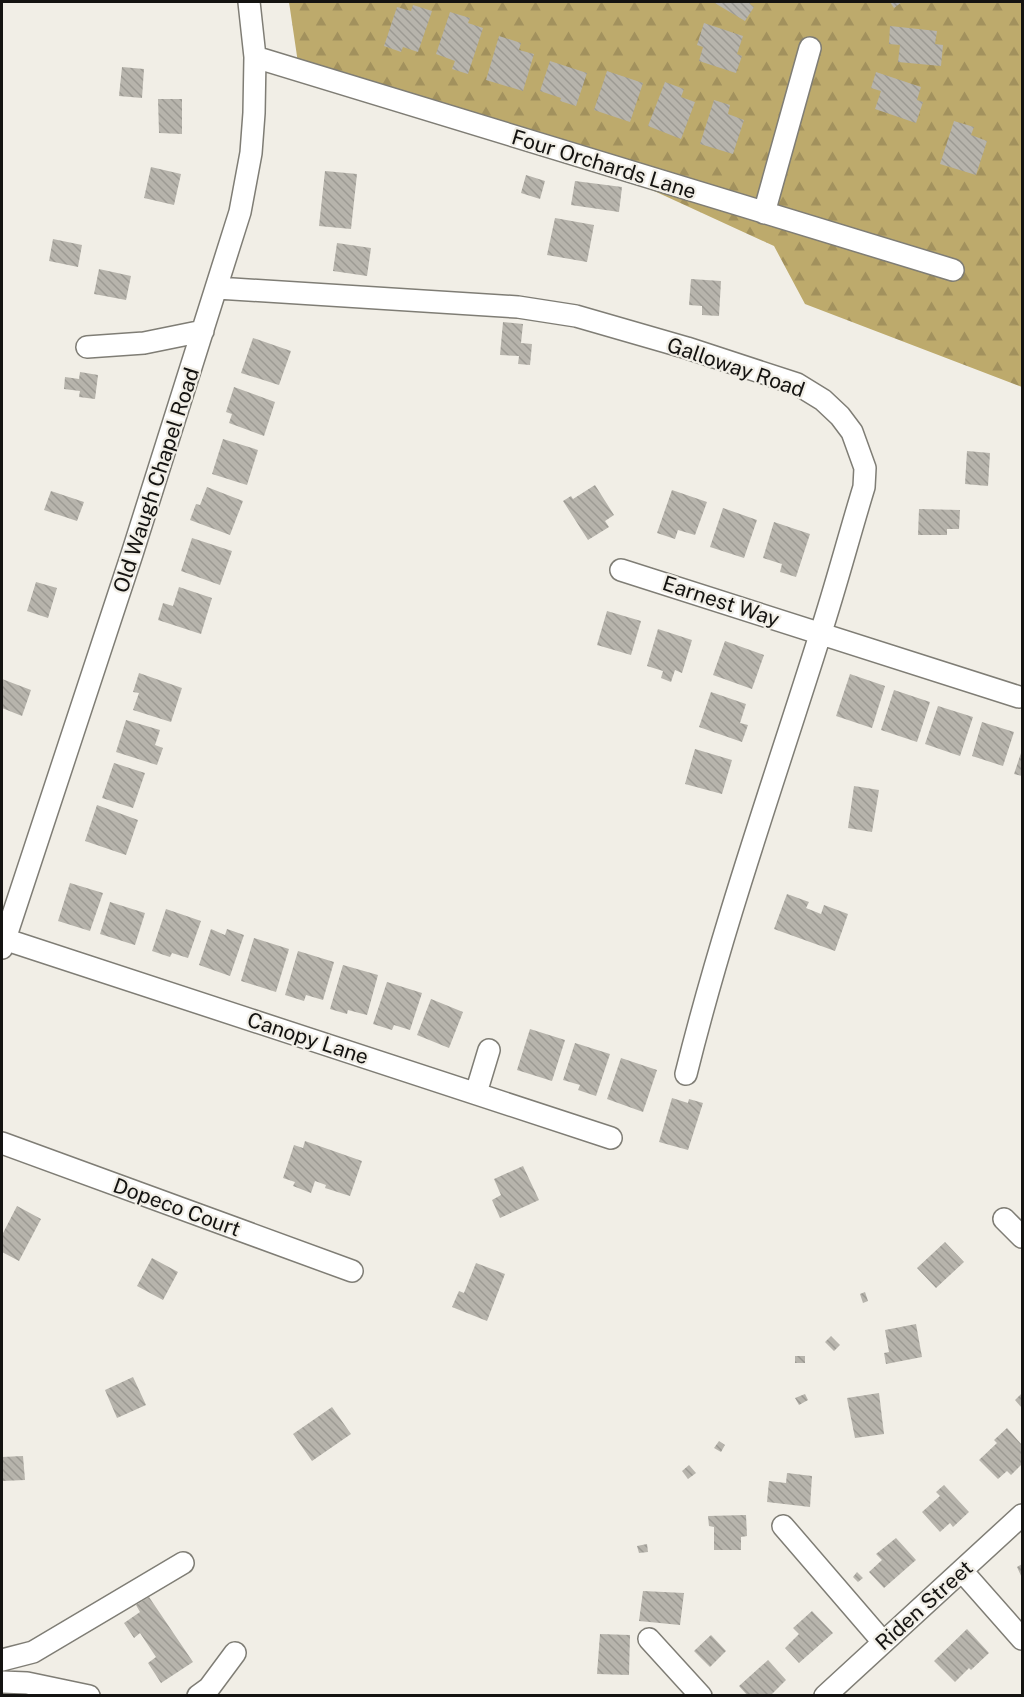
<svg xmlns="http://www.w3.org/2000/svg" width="1024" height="1697" font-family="'Public Sans',sans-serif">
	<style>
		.forest { fill: url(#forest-firs) }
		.building { fill: url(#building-back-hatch) }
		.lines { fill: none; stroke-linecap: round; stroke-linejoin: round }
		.minor-casing { stroke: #7f7d75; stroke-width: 24 }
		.minor { stroke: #fff; stroke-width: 21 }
		.labels { text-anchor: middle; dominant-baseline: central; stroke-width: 4.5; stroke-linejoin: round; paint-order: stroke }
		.street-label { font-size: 21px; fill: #141311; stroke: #f1eee6 }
	</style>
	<defs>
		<pattern id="forest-firs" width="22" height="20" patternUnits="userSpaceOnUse" patternTransform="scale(1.5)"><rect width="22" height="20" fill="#bdaa6c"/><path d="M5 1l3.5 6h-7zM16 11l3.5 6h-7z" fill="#a2915d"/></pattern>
		<pattern id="building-back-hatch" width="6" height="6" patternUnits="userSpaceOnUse" patternTransform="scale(1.5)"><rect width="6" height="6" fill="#b7b4ac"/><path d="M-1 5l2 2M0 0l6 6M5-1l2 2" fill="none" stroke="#9c9a93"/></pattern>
	</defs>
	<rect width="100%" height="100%" fill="#f1eee6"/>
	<!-- forest -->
	<path class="forest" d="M289,2H1022V387L805,304L774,246L552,144L298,63Z"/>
	<!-- building -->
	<path class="building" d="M713,2H751L750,4L754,7L745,21Z
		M890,2H902L894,8Z
		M413,5L432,11L418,52L403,47L401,52L384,46L397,7L411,11Z
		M450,12L470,18L468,23L483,28L468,74L452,69L455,61L436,54Z
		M704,23L743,36L737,54L742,56L736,73L699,61L703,47L697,45Z
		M890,26L937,31L935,44L943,45L941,66L898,62L900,45L889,44Z
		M499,36L521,43L519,50L534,54L523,91L486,80Z
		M550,61L587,73L576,106L560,101L561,98L540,91Z
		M122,67L144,69L142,98L119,96Z
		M607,71L643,83L630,122L594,110Z
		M876,72L921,87L917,100L923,102L916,123L875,109L881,91L871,88Z
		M665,82L684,89L681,97L695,102L681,139L648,126Z
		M158,99H182V134L159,133Z
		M714,100L730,105L728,114L744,120L733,154L700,144Z
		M954,121L974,127L971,135L987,141L976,175L940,164Z
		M151,167L181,174L174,205L144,198Z
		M325,171L357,174L351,229L319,226Z
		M526,175L545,181L540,199L521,193Z
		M575,181L622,187L619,212L571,205Z
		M555,218L594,225L587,262L547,255Z
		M53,239L82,245L78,267L49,261Z
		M337,243L371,248L367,276L333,271Z
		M99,269L131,276L126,300L94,294Z
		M691,279L721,281L719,316L702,315V306L689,305Z
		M503,322L523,324L521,343L532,344L530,365L518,364L519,356L500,355Z
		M253,338L291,351L279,385L241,373Z
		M80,372L98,375L95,399L79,397L80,391L64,389L65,377L79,379Z
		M234,387L275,402L264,436L229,423L232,414L226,412Z
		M223,439L258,450L247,485L212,474Z
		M967,451L990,453L988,486L965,484Z
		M595,485L614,515L605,521L609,527L588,540L563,501L571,496L573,499Z
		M207,487L243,501L230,535L190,520L196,504L200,505Z
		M672,490L707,502L695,535L678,530L675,539L657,533Z
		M51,491L84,502L77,521L44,510Z
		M723,508L757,520L744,558L710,547Z
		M919,509L960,510L959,529H947V535H918Z
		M774,522L810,534L796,577L780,572L782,564L763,558Z
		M192,538L232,551L220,585L181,571Z
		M36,582L57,588L48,618L27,611Z
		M179,587L212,598L201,634L158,620L163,603L173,606Z
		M607,611L641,621L631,655L597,645Z
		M658,629L692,640L682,673L675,670L671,682L661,678L663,671L647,666Z
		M725,641L764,655L752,689L713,675Z
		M139,673L182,688L171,722L133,710L139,693L133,692Z
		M850,674L885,686L872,728L836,716Z
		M2,679L31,690L22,716L2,708Z
		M894,690L930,702L917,742L881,730Z
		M711,692L746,704L740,723L748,725L742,742L699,727Z
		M938,706L973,717L960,756L925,744Z
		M126,720L160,730L155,745L163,748L157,765L116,752Z
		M982,722L1014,732L1003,766L972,756Z
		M695,749L732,760L722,794L685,784Z
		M1022,750V776L1014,774Z
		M114,763L145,773L133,808L102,798Z
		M854,786L879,790L872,832L848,828Z
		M97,805L138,820L126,855L85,841Z
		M70,883L103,893L90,931L58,921Z
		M787,894L809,902L806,908L821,914L824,905L848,914L835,951L774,929Z
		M110,902L145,913L135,945L100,934Z
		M166,909L201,921L188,958L172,953L170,957L152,951Z
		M211,929L225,935L227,929L244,935L230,976L199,965Z
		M254,938L289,949L276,992L241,981Z
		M298,951L334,962L323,1000L306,995L304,1001L285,995Z
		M343,965L378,975L367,1015L348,1010L347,1014L330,1009Z
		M387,982L422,993L410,1030L394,1025L392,1030L373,1024Z
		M431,999L463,1012L449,1048L417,1035Z
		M530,1029L565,1040L552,1081L517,1070Z
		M575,1043L610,1054L596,1096L578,1090L580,1085L563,1080Z
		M621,1058L657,1070L643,1112L607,1099Z
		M672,1098L688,1103L689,1099L703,1103L688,1150L659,1142Z
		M305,1141L362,1161L350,1196L325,1188L326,1185L315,1181L311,1193L293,1186L295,1182L283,1178L294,1145L303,1148Z
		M523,1166L539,1200L500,1218L492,1200L501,1195L494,1179Z
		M17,1206L41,1219L19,1261L2,1252V1235Z
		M945,1242L964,1262L936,1288L917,1268Z
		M152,1258L178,1272L163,1300L137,1286Z
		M476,1263L505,1274L487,1321L452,1307L459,1291L464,1293Z
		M865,1292L868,1301L863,1303L860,1294Z
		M916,1324L922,1357L886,1364L884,1353L889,1352L885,1330Z
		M831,1336L840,1345L834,1351L825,1342Z
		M795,1356H805V1363H795Z
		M133,1377L146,1405L117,1418L105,1390Z
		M879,1393L884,1434L855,1438L847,1398Z
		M1022,1393V1408L1015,1400Z
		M805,1394L808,1400L799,1405L795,1398Z
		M332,1407L351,1434L312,1461L293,1434Z
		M1007,1428L1022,1445V1464L1011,1475L1007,1471L998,1479L979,1460L997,1443L994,1440Z
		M719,1441L725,1445L721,1452L714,1448Z
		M23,1456L25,1480L2,1481V1457Z
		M689,1465L696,1473L688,1479L682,1471Z
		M787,1473L812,1476L810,1507L767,1502L769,1481L786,1483Z
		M944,1485L969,1512L953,1527L950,1523L940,1532L922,1512L940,1496L936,1492Z
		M746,1515L747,1536L741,1537V1550H714V1527L709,1526L708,1516Z
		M896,1538L916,1560L884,1588L869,1572L882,1560L876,1554Z
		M647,1544L648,1552L639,1553L637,1546Z
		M1022,1564V1578L1017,1567Z
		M857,1572L863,1578L858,1582L853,1577Z
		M643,1591L684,1593L680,1625L639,1621Z
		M149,1597L193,1662L161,1683L148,1663L156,1657L140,1633L134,1638L124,1623L140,1612L136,1605Z
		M812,1611L833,1633L799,1663L785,1648L799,1634L793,1628Z
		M967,1629L989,1653L971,1670L969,1668L955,1682L934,1661Z
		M600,1634L630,1635L629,1675L597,1674Z
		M711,1635L726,1651L710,1667L694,1651Z
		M768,1660L786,1680L770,1696H748L739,1686Z"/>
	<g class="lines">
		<defs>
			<path id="minor" d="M255,57L953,270
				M764,213L810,48
				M217,288L518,307L576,316L687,348L797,384L823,400L840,416L852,432L865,468L864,487C849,536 836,586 820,635C774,781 723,925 686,1074
				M87,347L144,343L203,331
				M621,570L1019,697
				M4,939L611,1138
				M2,948L132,554L240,212L251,153L254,113L255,57L249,2
				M476,1093L489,1050
				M2,1143L352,1271
				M1004,1219L1022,1237
				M783,1526L883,1642
				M962,1571L1022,1639
				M649,1639L701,1696
				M2,1660L33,1652L183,1563
				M2,1682L27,1683L89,1696
				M198,1696L209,1688L235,1653
				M825,1696L1022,1515"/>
		</defs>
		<!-- minor casing -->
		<use href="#minor" class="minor-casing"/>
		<!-- minor -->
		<use href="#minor" class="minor"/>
	</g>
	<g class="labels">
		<!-- street labels -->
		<g class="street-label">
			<text transform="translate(604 164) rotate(17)">Four Orchards Lane</text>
			<text transform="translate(736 367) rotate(19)">Galloway Road</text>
			<text transform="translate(156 480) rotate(-72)">Old Waugh Chapel Road</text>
			<text transform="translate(721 601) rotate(18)">Earnest Way</text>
			<text transform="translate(308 1038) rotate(18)">Canopy Lane</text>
			<text transform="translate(177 1207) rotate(20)">Dopeco Court</text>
			<text transform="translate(924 1605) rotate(-42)">Riden Street</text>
		</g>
	</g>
	<!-- border -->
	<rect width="1024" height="1697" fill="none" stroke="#141311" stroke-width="6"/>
</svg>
